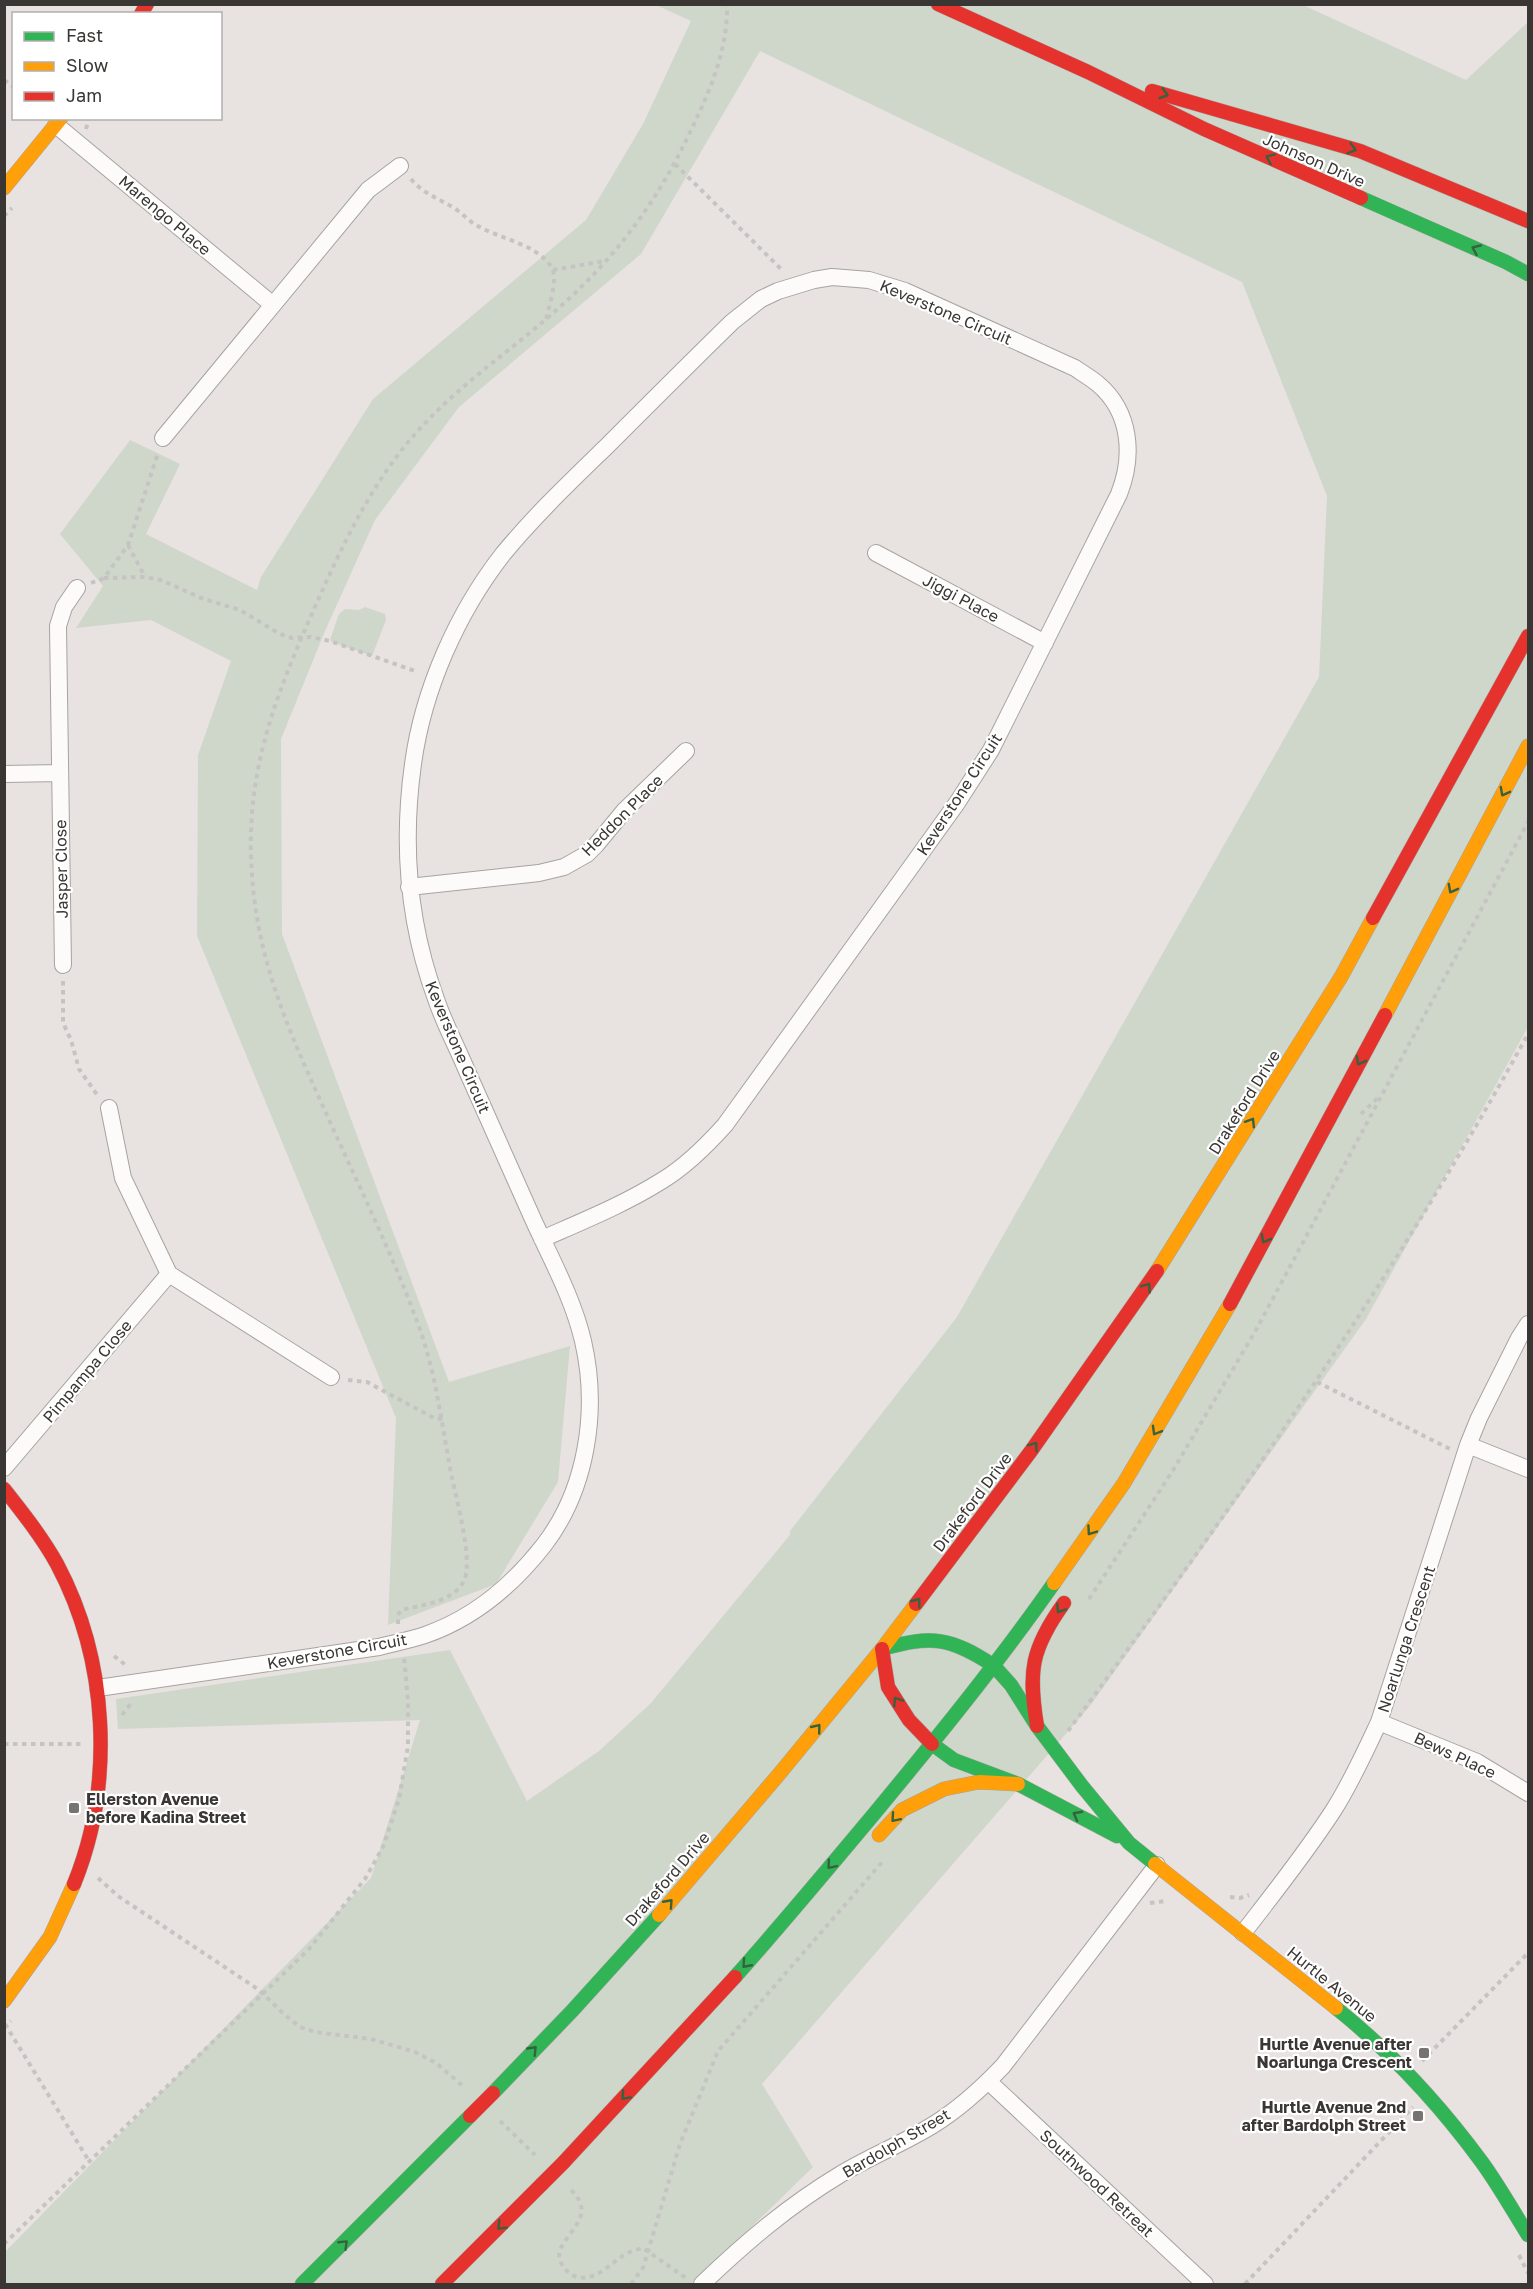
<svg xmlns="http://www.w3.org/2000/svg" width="1533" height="2289" font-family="'Golos Text',sans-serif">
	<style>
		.green { fill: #cfd7cb }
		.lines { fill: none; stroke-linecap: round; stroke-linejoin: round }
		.street-casing { stroke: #a7a3a1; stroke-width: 18 }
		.fast-casing { stroke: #a7a3a1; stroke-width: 15 }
		.slow-casing { stroke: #a7a3a1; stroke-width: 15 }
		.jam-casing { stroke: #a7a3a1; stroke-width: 15 }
		.path { stroke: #c5c4c3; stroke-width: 4; stroke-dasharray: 4.5 4.5; stroke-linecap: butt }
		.street { stroke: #fcfbfa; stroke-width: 16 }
		.fast { stroke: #30b455; stroke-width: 14 }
		.slow { stroke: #ff9f0a; stroke-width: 14 }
		.jam { stroke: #e5322d; stroke-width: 14 }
		.jam-bridge-casing { stroke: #a7a3a1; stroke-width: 15; stroke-linecap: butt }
		.jam-bridge { stroke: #e5322d; stroke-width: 14 }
		.oneway { stroke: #36623f }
		.poi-dot { fill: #767370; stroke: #fff; stroke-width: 2 }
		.labels { text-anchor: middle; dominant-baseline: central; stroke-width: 4.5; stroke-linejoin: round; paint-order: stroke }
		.street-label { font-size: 16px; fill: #393633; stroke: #fff }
		.poi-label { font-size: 16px; font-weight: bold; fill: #393633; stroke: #fff; text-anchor: end }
	</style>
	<rect width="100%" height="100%" fill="#e8e3e0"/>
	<!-- green -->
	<path class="green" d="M656,5H1303L1466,80L1528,22V1027L1366,1319L1090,1706L762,2084L813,2167L693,2284H5L4,2253L371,1878L420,1720L118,1729L116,1699L450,1650L527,1801L599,1751L651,1703L790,1535V1531L957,1317L1319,677L1327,496L1242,282L760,51L641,254L459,407L375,520L325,631L281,739L282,934L449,1382L570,1346L558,1482L496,1584L388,1625L396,1418L197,936L198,755L231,661L151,620L76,628L103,586L60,534L130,440L180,464L146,534L257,590L261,577L373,399L586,220L643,124L691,21Z
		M365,607L385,614L386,620L372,656L332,642L330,640L339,614L345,609L359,610Z"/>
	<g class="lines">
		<defs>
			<path id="street" d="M56,125L273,305
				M163,438L368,190L400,166
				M876,553L1045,643
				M4,774L60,773
				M409,887L539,873L564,867L587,854L596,845L624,811L686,751
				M63,965L58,626L64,607L77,588
				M109,1108L123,1178L169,1274L331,1377
				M1468,1445L1528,1469
				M4,1468L169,1274
				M98,1688L379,1647C394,1643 410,1640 425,1635C474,1618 512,1586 544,1545C587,1489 599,1410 583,1341C573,1298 550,1257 532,1217C510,1168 489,1120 467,1071C457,1047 444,1023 436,999C408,923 402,843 413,764C423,690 457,613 503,554C535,515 572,480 608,445C649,404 690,363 732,322L761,299L778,291L814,280L832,277L869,280L905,291L1075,368C1082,373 1091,378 1098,384C1131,412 1134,456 1119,494L991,750L957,803L725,1125C707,1145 686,1166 663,1180C625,1204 583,1221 542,1239
				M1379,1722L1477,1762L1528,1793
				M1243,1933C1274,1893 1305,1854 1333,1811C1351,1783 1365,1752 1379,1722L1468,1445L1479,1418L1519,1338L1528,1324
				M988,2081L1205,2284
				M702,2284C746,2242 788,2206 841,2174C871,2156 904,2143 933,2125C959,2109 982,2088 1003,2066L1157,1865"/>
			<path id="fast" d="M1361,198L1506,262L1528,274
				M882,1649C932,1635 950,1637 994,1666
				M994,1666L1011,1685L1037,1726L1082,1786L1129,1843L1155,1864
				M932,1744L954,1760L1018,1784L1117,1836
				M735,1977C783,1923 828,1869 874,1814C936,1739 998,1663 1054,1583
				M1336,2008C1391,2052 1439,2104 1481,2161C1498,2184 1513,2211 1528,2235
				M493,2093L572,2011L659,1915
				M302,2284L470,2116"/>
			<path id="slow" d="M4,188L61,118
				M1385,1015L1528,746
				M1157,1271L1341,977L1373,918
				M1054,1583L1124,1483L1230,1304
				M879,1835L902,1810L944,1789L979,1782L1018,1784
				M1155,1864L1336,2008
				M659,1915L780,1773L882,1649L916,1604
				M4,2001L50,1937L74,1884"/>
			<path id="jam" d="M938,4L1088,72L1204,129L1361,198
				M141,14L147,4
				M1152,91L1360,151L1528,221
				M1373,918L1528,636
				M1230,1304L1385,1015
				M4,1489C23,1513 42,1537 57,1564C108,1660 115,1783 74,1884
				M916,1604L1031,1451L1157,1271
				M882,1649L888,1687L909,1720L932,1744
				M1037,1726C1028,1671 1031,1649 1064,1603
				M563,2163L735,1977
				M442,2284L542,2184"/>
		</defs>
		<!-- street casing -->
		<use href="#street" class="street-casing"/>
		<!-- fast casing -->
		<use href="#fast" class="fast-casing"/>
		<!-- slow casing -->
		<use href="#slow" class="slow-casing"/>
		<!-- jam casing -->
		<use href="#jam" class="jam-casing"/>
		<!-- path -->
		<path class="path" d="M4,80L14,87
			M86,129L89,118
			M675,164L783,271
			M411,179C424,195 441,199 457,210C465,216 471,223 480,227C501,239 539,245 552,268C558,279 549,307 546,319
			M4,216L12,208
			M553,270L605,261
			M128,545L145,577
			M104,578L144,577L161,580L201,598L240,610L280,634L292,638L311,637L330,641L418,672
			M91,583L104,578L128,545L158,453
			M63,981V1023L71,1040L79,1069L98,1096
			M1361,1114L1380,1096
			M348,1380L367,1382L434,1418L443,1419
			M1317,1382L1450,1449
			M1089,1599L1172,1472L1256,1330L1528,822
			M398,1624V1615L401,1610C422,1605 456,1602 465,1578C472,1557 457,1501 452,1478C441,1422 436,1369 415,1316C388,1244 353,1174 322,1104C284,1021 254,950 251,857C248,760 280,686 318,600C344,542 373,481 416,433C459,384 514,349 562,305C619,254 660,197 692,128C711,89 728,48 727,4
			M114,1656L127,1666
			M122,1715L132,1702
			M1068,1731C1233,1507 1394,1279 1528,1034
			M4,1744H82
			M98,1878L118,1896L259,1990L285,2015L300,2027L315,2032L371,2039L415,2052L436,2063L464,2087
			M1230,1897L1240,1898L1249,1895
			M1150,1903L1166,1901
			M5,2024L89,2161
			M4,2028L11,2021
			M1422,2061L1528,1953
			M500,2121L535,2155
			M571,2190C605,2222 544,2241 563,2266C567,2272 571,2275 577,2277C598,2282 613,2259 630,2252C634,2250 639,2249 643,2248L686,2278
			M4,2244L309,1949L365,1879L383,1847L399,1799L408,1746V1701L404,1657
			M1519,2255L1528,2273
			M631,2284L643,2268L680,2144L718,2051L884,1860
			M1245,2284L1413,2107"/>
		<!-- street -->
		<use href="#street" class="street"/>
		<!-- fast -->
		<use href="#fast" class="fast"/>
		<!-- slow -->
		<use href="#slow" class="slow"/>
		<!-- jam -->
		<use href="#jam" class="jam"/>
		<defs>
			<path id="jam-bridge" d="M470,2116L493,2093
				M542,2184L563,2163"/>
		</defs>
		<!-- jam-bridge casing -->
		<use href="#jam-bridge" class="jam-bridge-casing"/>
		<!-- jam-bridge -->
		<use href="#jam-bridge" class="jam-bridge"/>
	</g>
	<!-- one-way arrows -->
	<defs><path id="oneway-chevron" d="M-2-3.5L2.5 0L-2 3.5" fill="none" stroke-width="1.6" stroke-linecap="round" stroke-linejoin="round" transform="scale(1.5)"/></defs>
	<g class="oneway">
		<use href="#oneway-chevron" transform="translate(1164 94) rotate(16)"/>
		<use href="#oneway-chevron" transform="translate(1352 149) rotate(17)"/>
		<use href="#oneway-chevron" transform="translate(1270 158) rotate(-156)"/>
		<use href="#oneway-chevron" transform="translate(1476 249) rotate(-156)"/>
		<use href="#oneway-chevron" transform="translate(1504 792) rotate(118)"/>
		<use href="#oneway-chevron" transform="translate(1452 889) rotate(118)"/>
		<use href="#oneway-chevron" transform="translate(1360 1061) rotate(118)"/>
		<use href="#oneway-chevron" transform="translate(1251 1122) rotate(-58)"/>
		<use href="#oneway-chevron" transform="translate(1265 1239) rotate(118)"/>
		<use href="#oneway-chevron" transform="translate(1147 1287) rotate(-55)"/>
		<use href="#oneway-chevron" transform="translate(1156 1431) rotate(120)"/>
		<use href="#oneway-chevron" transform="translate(1034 1446) rotate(-54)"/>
		<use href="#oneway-chevron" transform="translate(1091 1531) rotate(125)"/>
		<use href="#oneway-chevron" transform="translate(917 1602) rotate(-53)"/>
		<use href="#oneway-chevron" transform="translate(1060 1609) rotate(123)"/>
		<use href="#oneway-chevron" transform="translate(897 1701) rotate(-123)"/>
		<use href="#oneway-chevron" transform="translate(817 1728) rotate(-51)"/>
		<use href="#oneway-chevron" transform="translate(1077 1815) rotate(-152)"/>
		<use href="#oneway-chevron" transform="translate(895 1818) rotate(131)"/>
		<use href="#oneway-chevron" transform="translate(831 1865) rotate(130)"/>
		<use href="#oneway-chevron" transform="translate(669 1903) rotate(-48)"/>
		<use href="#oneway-chevron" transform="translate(746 1964) rotate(132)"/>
		<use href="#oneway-chevron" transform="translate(533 2050) rotate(-46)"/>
		<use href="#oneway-chevron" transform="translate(625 2096) rotate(133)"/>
		<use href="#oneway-chevron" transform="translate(501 2226) rotate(135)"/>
		<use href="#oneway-chevron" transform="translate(344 2244) rotate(-44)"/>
	</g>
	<!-- markers -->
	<g class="poi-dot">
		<rect x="68" y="1802" width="12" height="12" rx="3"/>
		<rect x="1418" y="2047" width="12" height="12" rx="3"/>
		<rect x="1412" y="2110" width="12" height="12" rx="3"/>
	</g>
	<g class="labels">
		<!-- street labels -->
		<g class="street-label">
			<text transform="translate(1314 160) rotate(24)">Johnson Drive</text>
			<text transform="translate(165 215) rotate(40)">Marengo Place</text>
			<text transform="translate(946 312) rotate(23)">Keverstone Circuit</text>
			<text transform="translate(961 598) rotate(28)">Jiggi Place</text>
			<text transform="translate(959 794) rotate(-57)">Keverstone Circuit</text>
			<text transform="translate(622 815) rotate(-45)">Heddon Place</text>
			<text transform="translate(61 869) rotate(-91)">Jasper Close</text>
			<text transform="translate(458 1047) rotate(67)">Keverstone Circuit</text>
			<text transform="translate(1244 1102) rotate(-58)">Drakeford Drive</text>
			<text transform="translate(87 1371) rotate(-50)">Pimpampa Close</text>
			<text transform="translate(972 1502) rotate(-53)">Drakeford Drive</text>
			<text transform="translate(1406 1639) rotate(-72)">Noarlunga Crescent</text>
			<text transform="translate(337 1651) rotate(-10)">Keverstone Circuit</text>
			<text transform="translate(1455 1755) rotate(25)">Bews Place</text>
			<text transform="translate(667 1879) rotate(-49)">Drakeford Drive</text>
			<text transform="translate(1332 1984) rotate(39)">Hurtle Avenue</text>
			<text transform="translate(896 2143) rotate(-30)">Bardolph Street</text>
			<text transform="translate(1097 2183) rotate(43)">Southwood Retreat</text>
		</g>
		<!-- poi labels -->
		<g class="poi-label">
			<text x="86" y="1799" text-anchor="start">Ellerston Avenue<tspan x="86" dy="18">before Kadina Street</tspan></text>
			<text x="1412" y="2044">Hurtle Avenue after<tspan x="1412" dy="18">Noarlunga Crescent</tspan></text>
			<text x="1406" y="2107">Hurtle Avenue 2nd<tspan x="1406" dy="18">after Bardolph Street</tspan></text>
		</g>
	</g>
	<!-- border -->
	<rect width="1533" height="2289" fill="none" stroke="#393633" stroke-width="12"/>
	<!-- legend -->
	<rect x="12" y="12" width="210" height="108" fill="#ffffff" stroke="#b0afad" stroke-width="1.5"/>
	<rect x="24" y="32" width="30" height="9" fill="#30b455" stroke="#b0afad" stroke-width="1.5"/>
	<text x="66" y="42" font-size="18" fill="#393633">Fast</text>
	<rect x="24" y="62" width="30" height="9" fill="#ff9f0a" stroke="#b0afad" stroke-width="1.5"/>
	<text x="66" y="72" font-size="18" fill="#393633">Slow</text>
	<rect x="24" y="92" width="30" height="9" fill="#e5322d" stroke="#b0afad" stroke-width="1.5"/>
	<text x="66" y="102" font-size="18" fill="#393633">Jam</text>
</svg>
